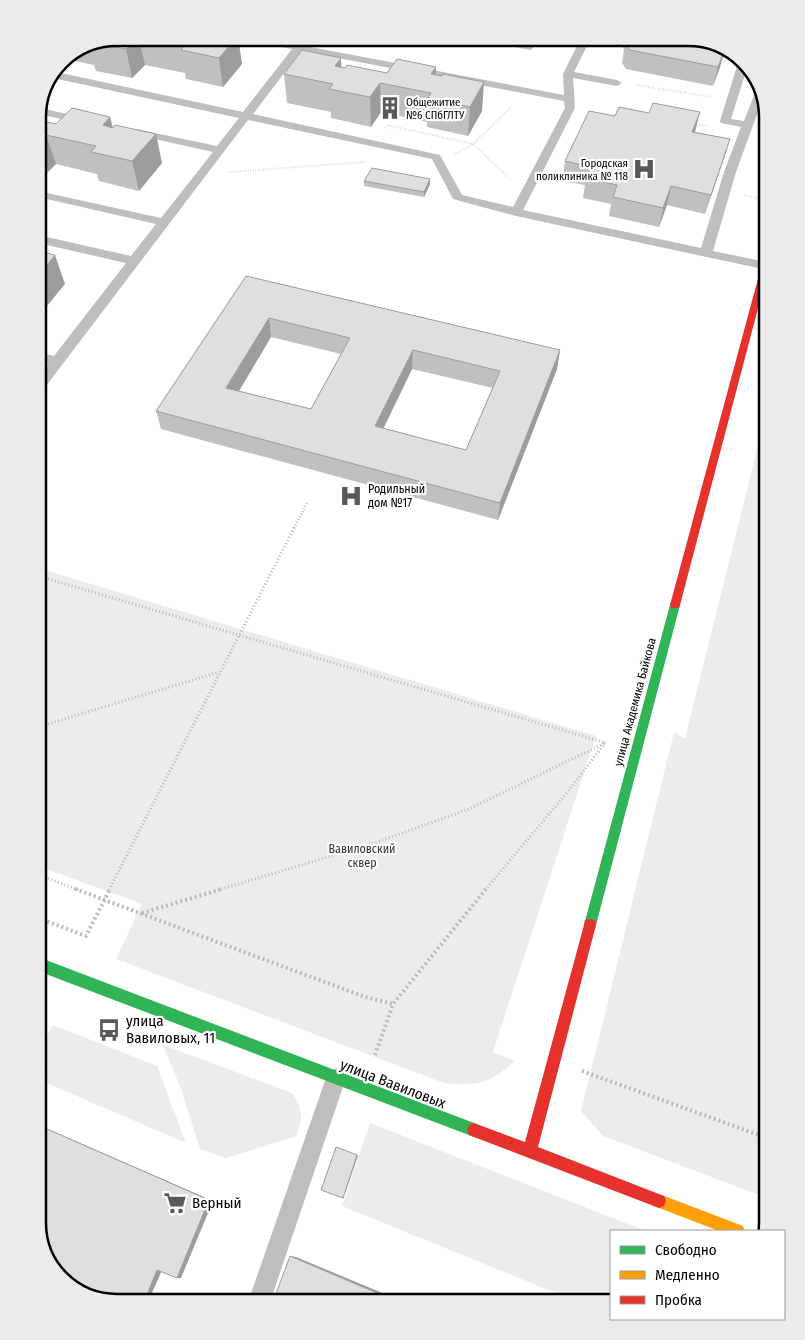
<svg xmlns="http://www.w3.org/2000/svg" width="805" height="1340" font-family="'Fira Sans Condensed',sans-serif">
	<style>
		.green { fill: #ececec }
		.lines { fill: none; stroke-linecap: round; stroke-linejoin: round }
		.path-far3 { stroke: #b9b9b9; stroke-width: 2; stroke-dasharray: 0.5 2; stroke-linecap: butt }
		.path-far2 { stroke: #b9b9b9; stroke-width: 2.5; stroke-dasharray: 1 2; stroke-linecap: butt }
		.path-far1 { stroke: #b9b9b9; stroke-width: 3; stroke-dasharray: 1 2.5; stroke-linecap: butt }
		.path { stroke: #b9b9b9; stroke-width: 4; stroke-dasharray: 2 3; stroke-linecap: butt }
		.lane { fill: #bebebe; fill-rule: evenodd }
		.fast { fill: #30b455; fill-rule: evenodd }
		.slow { fill: #ff9f0a; fill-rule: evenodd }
		.jam { fill: #e5322d; fill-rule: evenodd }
		.wall { fill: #c0c0c0; fill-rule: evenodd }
		.shaded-wall { fill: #9c9c9c }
		.building { fill: #dfdfdf; stroke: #9c9c9c; fill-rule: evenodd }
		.labels { text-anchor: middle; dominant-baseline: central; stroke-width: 4.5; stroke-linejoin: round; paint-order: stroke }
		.far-poi-label { font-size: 11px; fill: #000; stroke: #fff; text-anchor: start }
		.poi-label { font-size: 12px; fill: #000; stroke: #fff; text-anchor: start }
		.street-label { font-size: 12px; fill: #000; stroke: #fff }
		.park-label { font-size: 12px; fill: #333; stroke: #fff }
		.near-poi-label { font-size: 15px; fill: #000; stroke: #fff; text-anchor: start }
		.near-street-label { font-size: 15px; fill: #000; stroke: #fff }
		.rim { fill: none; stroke: #000; stroke-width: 2.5 }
	</style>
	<rect width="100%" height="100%" fill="#fff"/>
	<!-- green -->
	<path class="green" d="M767,410V1198L603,1136L581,1111L674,732L685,739Z
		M38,568L596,736L493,1052L515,1061C490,1083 477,1087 444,1083L116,959L142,904L38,866Z
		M53,1025L157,1066L186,1143L42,1081L48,1068L38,1064V1053Z
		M163,1045L292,1093C304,1111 302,1116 297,1136L226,1158L200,1149L181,1089Z
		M370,1123L646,1231H611V1302H578L342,1206Z"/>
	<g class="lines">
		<!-- path-far3 -->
		<path class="path-far3" d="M636,85L711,97
			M694,124L708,126
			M385,128L387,125L473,144L511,180
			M455,154L473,144L511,107
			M228,172L367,162
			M744,195L758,198"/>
		<!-- path-far2 -->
		<path class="path-far2" d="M294,528L307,503"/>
		<!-- path-far1 -->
		<path class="path-far1" d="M38,576L606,743
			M38,727L219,672
			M38,875L79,890
			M109,890L295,526
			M218,890L375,843L469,809L605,743
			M485,890L566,794L605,743"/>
		<!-- path -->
		<path class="path" d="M75,889L365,997L393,1004
			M142,913L222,889
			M38,918L86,936L110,889
			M375,1055L393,1004L486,889
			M582,1071L767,1138"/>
		<!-- lane -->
		<path class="lane" d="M245,38H263L564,95L563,74L581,38H591L574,72L617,80L622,83L617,86L573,78L575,108L523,210L701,248L724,172L741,127L721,123L720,121L738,63L740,61L747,68L731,119L744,121L757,88L760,87L763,98L736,172L713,251L767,262V270L516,216L453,199L432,159L248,120L43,390L38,392V378L48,363L38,360V352L54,356L126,263L38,243V235L131,256L156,224L38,197V191L161,218L213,152L132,134L131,132L132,130L136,129L217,146L239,118L53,78L56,72L243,112L292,49L250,41ZM301,51L564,101L565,108L513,207L462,195L440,155L253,114Z
			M40,108L89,119L90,121L85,124L38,114Z
			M336,1068L343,1071L346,1078L270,1302H248L326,1078L329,1071Z"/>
		<!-- fast -->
		<path class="fast" d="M675,601L679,602L680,605L596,925L595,930L590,931L585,930L584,925L670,605L671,602Z
			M38,957L474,1123L479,1125L481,1130L479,1135L474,1137L38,971Z"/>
		<!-- slow -->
		<path class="slow" d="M659,1194L743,1226L745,1231H719L654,1206L652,1201L654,1196Z"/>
		<!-- jam -->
		<path class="jam" d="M767,257V274L680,605L679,608H671L670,605L763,260Z
			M590,919L595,920L596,925L538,1147L664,1196L666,1201L664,1206L659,1208L474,1137L469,1135L467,1130L469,1125L474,1123L525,1142L584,925L585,920Z"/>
	</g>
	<!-- wall -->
	<path class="wall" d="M118,38H238L242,64L223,87L186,79L185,73L145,65L132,78L96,71L94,65L66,59Z
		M462,38H538L531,50Z
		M621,38H693L725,49L720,67L713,86L626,69L622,63L624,49L620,45Z
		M341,58V67L387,73L436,67V75L482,111L468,136L427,127V122L381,112L371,127L331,118V112L287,103L284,74Z
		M38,120L56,124L113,128L162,163L139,191L99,181L97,174L56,164L40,180H38Z
		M695,132L730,139L724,158L705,214L667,205L659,227L609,216L611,204L583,198L585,185L562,181L565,161Z
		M430,179V184L424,197L364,186V181Z
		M246,276L560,350L557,369L498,520L161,429L156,411ZM271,337L341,354L311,409L239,391ZM412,369L493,388L466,450L383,429Z"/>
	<!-- shaded-wall -->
	<path class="shaded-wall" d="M137,38H139L145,65L132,78L126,49Z
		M236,38H238L242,64L223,87L219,58Z
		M532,38H538L531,50Z
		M725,49L720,67L713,86L718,67Z
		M341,58L342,87L335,66Z
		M436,67L435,96L431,74Z
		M484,82L482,111L468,136L470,107Z
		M380,83L381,112L371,127L370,97Z
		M700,112L695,132L688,151L692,132Z
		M110,117L118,146L103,125Z
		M156,134L162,163L139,191L132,161Z
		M46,135L56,164L40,180L38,172V144Z
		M730,139L724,158L705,214L711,195Z
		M430,179V184L424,197V192Z
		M671,186L667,205L659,227L663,208Z
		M55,255L65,284L38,317V276Z
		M269,318L271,337L230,406L226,388Z
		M413,350L412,369L376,444L375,426Z
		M560,350L557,369L498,520L500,503Z
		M38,1125L213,1201L181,1278H177Z
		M357,1155L358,1156L343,1199V1198Z
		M290,1256L296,1257L404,1302H398Z
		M157,1270H162L148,1302H144Z"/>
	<!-- building -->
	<path class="building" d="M118,38H137L126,49L101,44Z
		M147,38H236L219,58L181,50L185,45Z
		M628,38H693L725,49L718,67L630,50L625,44Z
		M302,50L341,58L335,66L345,68L347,65L387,73L397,59L436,67L431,74L442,76L443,74L484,82L470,107L428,98L431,93L380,83L370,97L329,89L333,84L284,74Z
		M653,103L700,112L692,132L730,139L711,195L671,186L663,208L613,197L617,185L586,178L591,167L565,161L589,111L615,116L619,107L649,113Z
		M72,108L110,117L103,125L113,128L115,125L156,134L132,161L91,152L96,146L46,135L38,144V120L56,124Z
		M372,168L430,179L424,192L364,181Z
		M38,251L55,255L38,276Z
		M246,276L560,350L500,503L156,411ZM269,318L350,338L311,409L226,388ZM413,350L500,371L466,450L375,426Z
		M38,1125L209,1200L177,1278L157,1270L144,1302H113L73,1289L46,1258L38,1222Z
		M336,1147L357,1155L343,1198L321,1190Z
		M290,1256L398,1302H273Z"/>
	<!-- icons -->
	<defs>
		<symbol id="building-bare" viewBox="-9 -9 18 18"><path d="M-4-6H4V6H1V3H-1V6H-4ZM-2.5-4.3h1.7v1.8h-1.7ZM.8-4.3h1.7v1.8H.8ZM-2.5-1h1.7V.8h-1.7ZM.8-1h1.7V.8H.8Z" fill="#595959" stroke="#fff" stroke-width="2.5" paint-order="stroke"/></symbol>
		<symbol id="hospital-bare" viewBox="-9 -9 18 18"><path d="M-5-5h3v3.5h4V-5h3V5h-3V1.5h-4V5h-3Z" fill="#595959" stroke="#fff" stroke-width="2.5" paint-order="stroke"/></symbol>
		<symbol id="bus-bare" viewBox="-9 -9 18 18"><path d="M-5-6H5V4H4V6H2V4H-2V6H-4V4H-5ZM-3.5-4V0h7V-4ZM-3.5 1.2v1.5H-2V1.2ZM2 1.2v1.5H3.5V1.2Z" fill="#595959" stroke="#fff" stroke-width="2.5" paint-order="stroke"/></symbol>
		<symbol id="supermarket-bare" viewBox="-9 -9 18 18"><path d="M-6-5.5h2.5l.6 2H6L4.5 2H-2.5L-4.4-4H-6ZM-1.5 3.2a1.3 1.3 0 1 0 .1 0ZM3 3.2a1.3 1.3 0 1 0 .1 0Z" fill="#595959" stroke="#fff" stroke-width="2.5" paint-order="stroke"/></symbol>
	</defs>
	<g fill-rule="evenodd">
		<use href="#building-bare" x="374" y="92" width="32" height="32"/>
		<use href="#hospital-bare" x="628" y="153" width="32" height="32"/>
		<use href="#hospital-bare" x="335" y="480" width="32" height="32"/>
		<use href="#bus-bare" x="93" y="1014" width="32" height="32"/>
		<use href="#supermarket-bare" x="159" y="1187" width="32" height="32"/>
	</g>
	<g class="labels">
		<!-- far-poi labels -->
		<g class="far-poi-label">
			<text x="406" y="102">Общежитие<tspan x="406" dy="13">№6 СПбГЛТУ</tspan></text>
			<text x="628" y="163" text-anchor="end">Городская<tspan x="628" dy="13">поликлиника № 118</tspan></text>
		</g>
		<!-- poi labels -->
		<g class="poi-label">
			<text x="368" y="489">Родильный<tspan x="368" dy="14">дом №17</tspan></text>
		</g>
		<!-- street labels -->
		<g class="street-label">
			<text transform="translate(635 702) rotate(-75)">улица Академика Байкова</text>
		</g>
		<!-- park labels -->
		<g class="park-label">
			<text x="362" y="849">Вавиловский<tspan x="362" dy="14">сквер</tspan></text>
		</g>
		<!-- near-poi labels -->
		<g class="near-poi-label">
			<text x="126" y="1021">улица<tspan x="126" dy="17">Вавиловых, 11</tspan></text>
			<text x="192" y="1203">Верный</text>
		</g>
		<!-- near-street labels -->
		<g class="near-street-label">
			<text transform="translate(393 1084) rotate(21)">улица Вавиловых</text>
		</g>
	</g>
	<!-- crop -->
	<path d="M0 0H805V1340H0ZM117 46H688A71 71 0 0 1 759 117V1223A71 71 0 0 1 688 1294H117A71 71 0 0 1 46 1223V117A71 71 0 0 1 117 46Z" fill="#ebebeb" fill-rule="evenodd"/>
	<path class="rim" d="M117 46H688A71 71 0 0 1 759 117V1223A71 71 0 0 1 688 1294H117A71 71 0 0 1 46 1223V117A71 71 0 0 1 117 46Z"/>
	<!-- legend -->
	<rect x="610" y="1230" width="175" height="90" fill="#ffffff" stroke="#999999"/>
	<rect x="620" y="1246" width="25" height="8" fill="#30b455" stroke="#999999"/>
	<text x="655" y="1255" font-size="15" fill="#000000">Свободно</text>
	<rect x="620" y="1271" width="25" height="8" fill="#ff9f0a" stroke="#999999"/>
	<text x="655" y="1280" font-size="15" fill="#000000">Медленно</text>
	<rect x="620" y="1296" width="25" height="8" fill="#e5322d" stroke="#999999"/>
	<text x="655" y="1305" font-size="15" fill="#000000">Пробка</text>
</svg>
